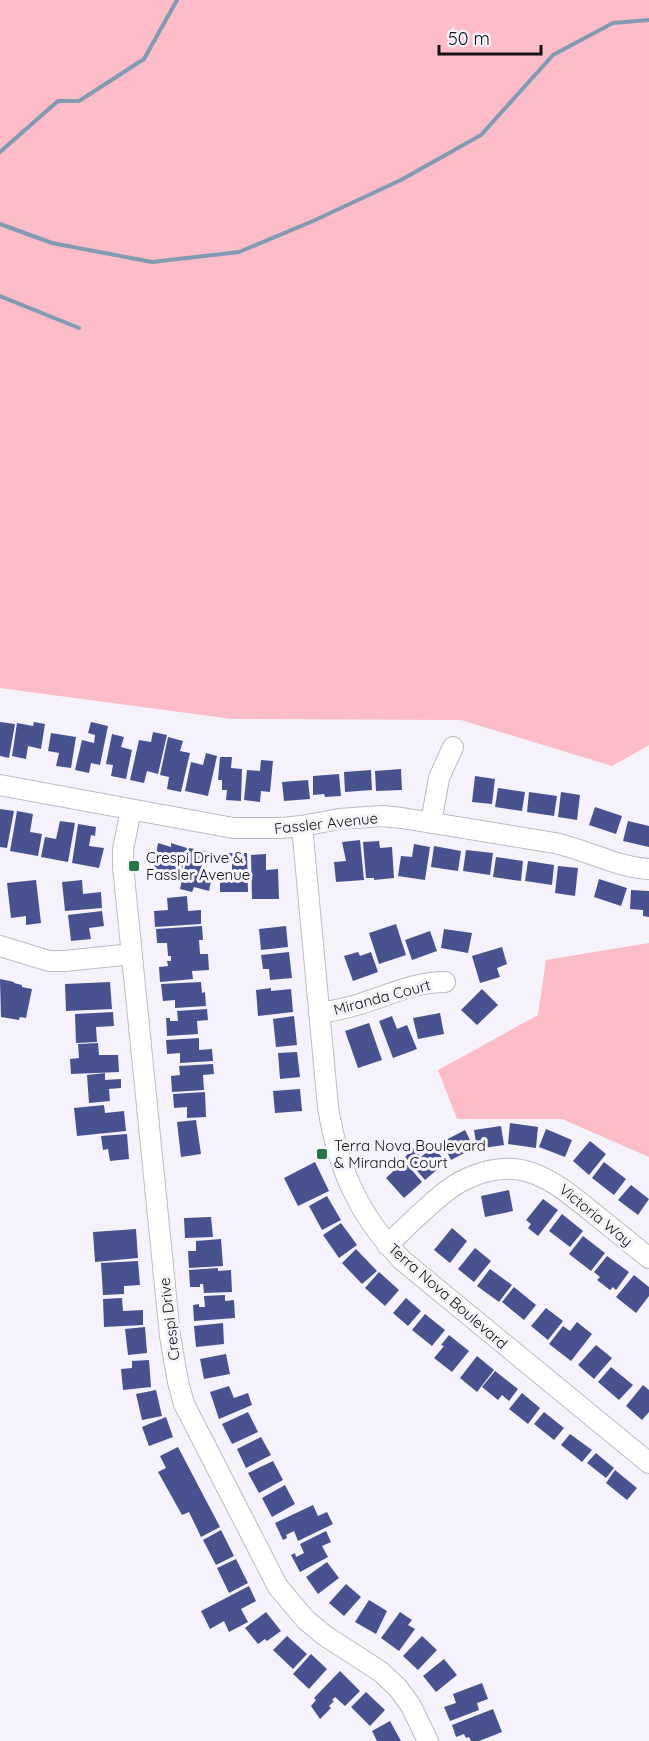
<svg xmlns="http://www.w3.org/2000/svg" width="649" height="1741" font-family="Quicksand,sans-serif">
	<style>
		.green { fill: #fcbcc8 }
		.lines { fill: none; stroke-linecap: round; stroke-linejoin: round }
		.stream { stroke: #829bb3; stroke-width: 4 }
		.building { fill: #48528e }
		.minor-casing { stroke: #bebac4; stroke-width: 22 }
		.minor { stroke: #fff; stroke-width: 20 }
		.poi-dot { fill: #257545; stroke: #f6f2fc; stroke-width: 2 }
		.labels { text-anchor: middle; dominant-baseline: central; stroke-width: 6; stroke-linejoin: round; paint-order: stroke }
		.street-label { font-size: 15px; fill: #141216; stroke: #f6f2fc }
		.poi-label { font-size: 15px; fill: #141216; stroke: #f6f2fc; text-anchor: start }
	</style>
	<rect width="100%" height="100%" fill="#f6f2fc"/>
	<!-- green -->
	<path class="green" d="M0,0H649V745L612,766L461,720L232,719L0,688Z
		M649,943V1157L562,1119H457L438,1070L538,1015L546,960Z"/>
	<g class="lines">
		<!-- stream -->
		<path class="stream" d="M0,152L58,101H79L144,59L177,0
			M0,224L52,243L152,262L239,252L313,221L401,180L481,135L553,55L613,23L649,20
			M0,296L79,328"/>
	</g>
	<!-- building -->
	<path class="building" d="M0,722L15,724L9,758L0,756Z
		M34,722L45,724L41,749L28,746L26,759L12,756L17,723L33,726Z
		M91,722L108,726L100,765L91,763L89,773L75,770L82,740L94,743L95,735L88,733Z
		M153,732L167,735L158,774L147,771L144,783L130,780L139,740L151,742Z
		M51,733L76,737L71,768L56,766L59,753L48,751Z
		M112,734L124,737L121,747L132,750L126,779L111,776L113,765L106,764Z
		M168,737L183,741L180,751L190,753L181,792L167,789L169,777L160,775Z
		M206,753L217,756L208,796L185,791L191,762L203,765Z
		M220,757H232L231,768L242,769L241,801L226,800L227,790H222V780H218Z
		M261,760L273,761L270,792L261,791L260,802L244,800L247,770L260,771Z
		M401,769L402,790L376,791L375,771Z
		M371,770L372,790L345,792L344,772Z
		M339,774L341,796L325,797L324,794L313,795V776Z
		M475,776L495,779L492,804L472,802Z
		M308,780L310,799L284,801L282,782Z
		M498,788L525,792L522,811L495,807Z
		M529,792L557,796L554,816L527,812Z
		M561,792L580,795L577,820L558,817Z
		M595,807L622,816L616,834L589,825Z
		M0,809L14,811L7,848L0,847Z
		M17,811L33,814L30,832L42,834L38,856L10,851Z
		M60,821L75,823L68,862L41,857L45,837L56,839Z
		M628,821L649,826V847L623,841Z
		M78,824L96,827L95,836L91,835L89,846L104,848L99,868L72,863Z
		M360,840L364,880L336,882L334,862L346,861L342,842Z
		M379,841L380,848L392,847L394,878L374,880V878H366L363,842Z
		M158,843L171,847V843L187,848L179,882L152,875Z
		M414,844L430,847L425,880L398,876L401,856L412,857Z
		M434,846L461,851L458,871L431,867Z
		M189,848L205,851L201,869L213,871L209,891L194,887L192,892L180,889Z
		M466,850L493,853L490,875L463,871Z
		M229,853H247L248,892H220V873L232,872V859H229Z
		M266,854V870L278,869L279,899H252L251,855Z
		M496,857L523,861L521,881L493,877Z
		M528,861L554,865L552,885L525,881Z
		M558,866L578,868L575,896L555,893Z
		M599,879L627,888L621,906L594,897Z
		M36,880L41,923L26,925V916L11,918L7,883Z
		M82,880L83,894L101,892L102,908L65,911L62,882Z
		M631,890L649,891V917L643,916V910L630,909Z
		M187,896L188,911L201,910V924L155,927L154,911L168,910L167,898Z
		M102,911L104,926L89,928L91,939L71,941L68,915Z
		M396,924L406,955L379,964L369,933Z
		M202,926L203,940H199L200,954H208L209,970L192,971L193,979L160,982L159,967L168,966L167,961H171V956H168L167,943H157L156,929Z
		M286,926L288,947L261,950L259,929Z
		M444,929L472,933L468,953L441,948Z
		M430,931L437,951L412,960L405,940Z
		M502,947L507,964L497,968L500,977L480,983L472,956Z
		M289,952L292,978L270,980L269,969H263L261,955Z
		M358,952L360,956L371,952L378,972L353,981L344,956Z
		M0,979L14,982V983L22,985V987L32,989L26,1018L20,1017L19,1020L1,1017Z
		M110,982L112,1009L66,1011L65,984Z
		M201,982L202,993L205,992L206,1006L175,1008V1000L163,1001L161,984Z
		M271,988V991L291,989L293,1012L258,1016L256,990Z
		M482,989L498,1005L477,1025L461,1010Z
		M207,1009L208,1020L197,1021L198,1034L167,1036L166,1018H170V1021H178L177,1011Z
		M113,1012L114,1026L96,1027L97,1042L76,1043L75,1014Z
		M440,1013L444,1034L418,1039L413,1018Z
		M294,1016L297,1045L276,1047L273,1019Z
		M392,1016L397,1029L407,1025L417,1049L393,1058L379,1021Z
		M369,1023L382,1060L358,1068L345,1031Z
		M199,1038V1050L212,1049L213,1061L180,1063V1053L167,1054L166,1040Z
		M98,1043L99,1055H118L119,1072L71,1074L70,1059L79,1058L78,1044Z
		M297,1052L300,1077L280,1079L278,1053Z
		M213,1064L214,1074L203,1075L204,1090L172,1092L171,1076L180,1075L179,1066Z
		M105,1073V1080L121,1079V1088L109,1089L110,1101L89,1103L87,1075Z
		M300,1089L302,1111L275,1113L273,1091Z
		M205,1092L206,1117L187,1118V1107L174,1108L173,1094Z
		M104,1105L105,1113L124,1111L126,1131L77,1136L74,1108Z
		M196,1120L201,1154L181,1157L177,1122Z
		M510,1123L538,1127L536,1148L508,1144Z
		M501,1126L504,1145L477,1149L474,1130Z
		M546,1129L572,1140L565,1157L539,1147Z
		M465,1130L474,1148L451,1160L442,1142Z
		M127,1134L129,1159L110,1161L108,1149L103,1150L101,1136Z
		M590,1141L606,1154L589,1175L573,1161Z
		M433,1147L446,1162L425,1180L405,1157L414,1148L421,1157Z
		M404,1161L422,1182L404,1198L386,1178Z
		M315,1162L329,1191L298,1206L284,1178Z
		M604,1162L626,1179L614,1195L592,1178Z
		M631,1185L649,1199L638,1215L618,1200Z
		M509,1190L513,1211L485,1217L481,1196Z
		M327,1196L341,1220L322,1230L309,1206Z
		M543,1199L558,1210L538,1236L528,1228L531,1224L526,1220Z
		M562,1214L583,1231L570,1247L549,1231Z
		M211,1217L213,1237L185,1238L184,1218Z
		M341,1223L357,1245L339,1258L323,1235Z
		M452,1228L467,1241L450,1263L434,1250Z
		M136,1229L138,1258L95,1262L93,1232Z
		M583,1236L605,1253L591,1271L569,1254Z
		M221,1239L223,1266L189,1268L188,1251H196V1241Z
		M475,1248L491,1261L474,1282L458,1269Z
		M356,1249L377,1271L362,1284L342,1263Z
		M607,1256L629,1272L616,1290L613,1287L610,1290L597,1280L600,1277L594,1272Z
		M138,1261L140,1285L124,1286V1294L103,1295L101,1263Z
		M218,1268V1271L231,1270L232,1292L204,1293L203,1284H200V1287H190L189,1270Z
		M490,1269L512,1285L499,1302L477,1286Z
		M379,1272L399,1290L385,1306L365,1288Z
		M634,1275L649,1287V1296L636,1313L616,1297Z
		M514,1287L536,1305L524,1320L502,1302Z
		M225,1295V1301L234,1300L235,1318L194,1321L193,1305L199,1304V1307H205L204,1296Z
		M122,1298L123,1311L143,1310V1325L104,1327L103,1299Z
		M406,1298L421,1311L408,1326L393,1313Z
		M546,1308L563,1321L548,1340L531,1326Z
		M425,1314L445,1330L432,1346L412,1330Z
		M577,1322L592,1334L571,1361L549,1344L563,1326L570,1331Z
		M223,1323L224,1344L196,1347L194,1326Z
		M145,1327L147,1353L128,1355L125,1329Z
		M449,1335L469,1351L452,1372L434,1358L444,1346L441,1345Z
		M596,1345L612,1358L594,1379L578,1365Z
		M226,1354L230,1374L204,1379L200,1359Z
		M477,1356L494,1370L477,1392L460,1378Z
		M149,1360L151,1387L123,1390L121,1369L132,1368V1361Z
		M611,1367L633,1385L619,1400L598,1382Z
		M495,1371L518,1389L509,1401L502,1395L498,1400L482,1387Z
		M643,1385L649,1390V1412L642,1420L626,1406Z
		M229,1386L234,1398L248,1393L252,1405L219,1419L210,1392Z
		M156,1390L162,1416L142,1420L136,1394Z
		M522,1393L540,1408L528,1424L509,1409Z
		M248,1412L258,1432L232,1444L222,1424Z
		M544,1412L564,1428L554,1440L534,1424Z
		M166,1417L173,1437L149,1446L142,1427Z
		M570,1434L592,1450L582,1462L561,1445Z
		M261,1437L271,1455L246,1468L237,1449Z
		M178,1447L220,1527L201,1537L189,1512L182,1515L158,1472L166,1468L160,1456Z
		M596,1453L614,1468L606,1478L587,1463Z
		M273,1461L283,1480L259,1493L248,1473Z
		M615,1470L637,1488L627,1500L606,1483Z
		M285,1485L295,1504L272,1517L262,1498Z
		M313,1505L318,1516L327,1512L333,1524L298,1541L294,1531L286,1535L287,1538L283,1540L275,1523Z
		M221,1530L234,1556L216,1565L203,1540Z
		M326,1531L331,1542L322,1546L328,1557L300,1572L291,1555L295,1553L296,1557L304,1553L300,1544Z
		M236,1559L248,1583L229,1593L217,1568Z
		M327,1562L339,1578L318,1594L306,1577Z
		M346,1584L361,1597L344,1616L329,1603Z
		M249,1586L256,1601L241,1609L248,1622L229,1632L224,1621L210,1629L201,1611Z
		M369,1600L387,1611L376,1634L355,1622Z
		M266,1612L281,1631L267,1641L265,1639L258,1644L245,1628Z
		M400,1612L412,1620L408,1625L415,1629L399,1651L381,1638Z
		M287,1636L307,1654L293,1669L273,1650Z
		M422,1636L437,1650L418,1670L403,1656Z
		M311,1654L327,1669L309,1689L293,1674Z
		M444,1659L457,1675L436,1692L423,1676Z
		M340,1671L360,1691L345,1706L335,1697L332,1700L334,1701L329,1706L331,1708L320,1719L311,1706L316,1700L314,1698Z
		M482,1683L488,1699L477,1703L479,1710L450,1721L444,1707L456,1703L453,1694Z
		M366,1692L385,1710L370,1726L351,1707Z
		M493,1709L502,1732L479,1741H471L469,1737L466,1738L464,1734L456,1737L452,1725Z
		M390,1721L401,1741H377L372,1731Z"/>
	<g class="lines">
		<defs>
			<path id="minor" d="M0,785L233,828H281L302,826L339,819L382,816L402,818L555,843C587,850 616,867 649,869
				M131,810L123,849V866L170,1336L178,1382L184,1404L278,1587L306,1620L324,1635L381,1672L398,1688L411,1706L428,1741
				M431,823L439,778L453,747
				M302,826L328,1107C338,1169 359,1216 403,1261L649,1463
				M0,946L49,961H65L132,954
				M319,1013C333,1011 347,1008 360,1004C389,995 415,982 445,982
				M387,1245C407,1227 438,1194 460,1182C517,1152 549,1177 592,1212C611,1227 630,1243 649,1258"/>
		</defs>
		<!-- minor casing -->
		<use href="#minor" class="minor-casing"/>
		<!-- minor -->
		<use href="#minor" class="minor"/>
	</g>
	<!-- markers -->
	<g class="poi-dot">
		<rect x="128" y="860" width="12" height="12" rx="3"/>
		<rect x="316" y="1148" width="12" height="12" rx="3"/>
	</g>
	<g class="labels">
		<!-- street labels -->
		<g class="street-label">
			<text transform="translate(326 823) rotate(-6)">Fassler Avenue</text>
			<text transform="translate(382 997) rotate(-15)">Miranda Court</text>
			<text transform="translate(596 1215) rotate(39)">Victoria Way</text>
			<text transform="translate(448 1296) rotate(41)">Terra Nova Boulevard</text>
			<text transform="translate(169 1319) rotate(-97)">Crespi Drive</text>
		</g>
		<!-- poi labels -->
		<g class="poi-label">
			<text x="146" y="857">Crespi Drive &amp;<tspan x="146" dy="17">Fassler Avenue</tspan></text>
			<text x="334" y="1145">Terra Nova Boulevard<tspan x="334" dy="17">&amp; Miranda Court</tspan></text>
		</g>
	</g>
	<!-- scale -->
	<path d="M439 45v9h102v-9" fill="none" stroke="#141216" stroke-width="3"/>
	<text x="448" y="45" font-size="18" fill="#141216" stroke="#f6f2fc" stroke-width="4.5" paint-order="stroke">50 m</text>
</svg>
